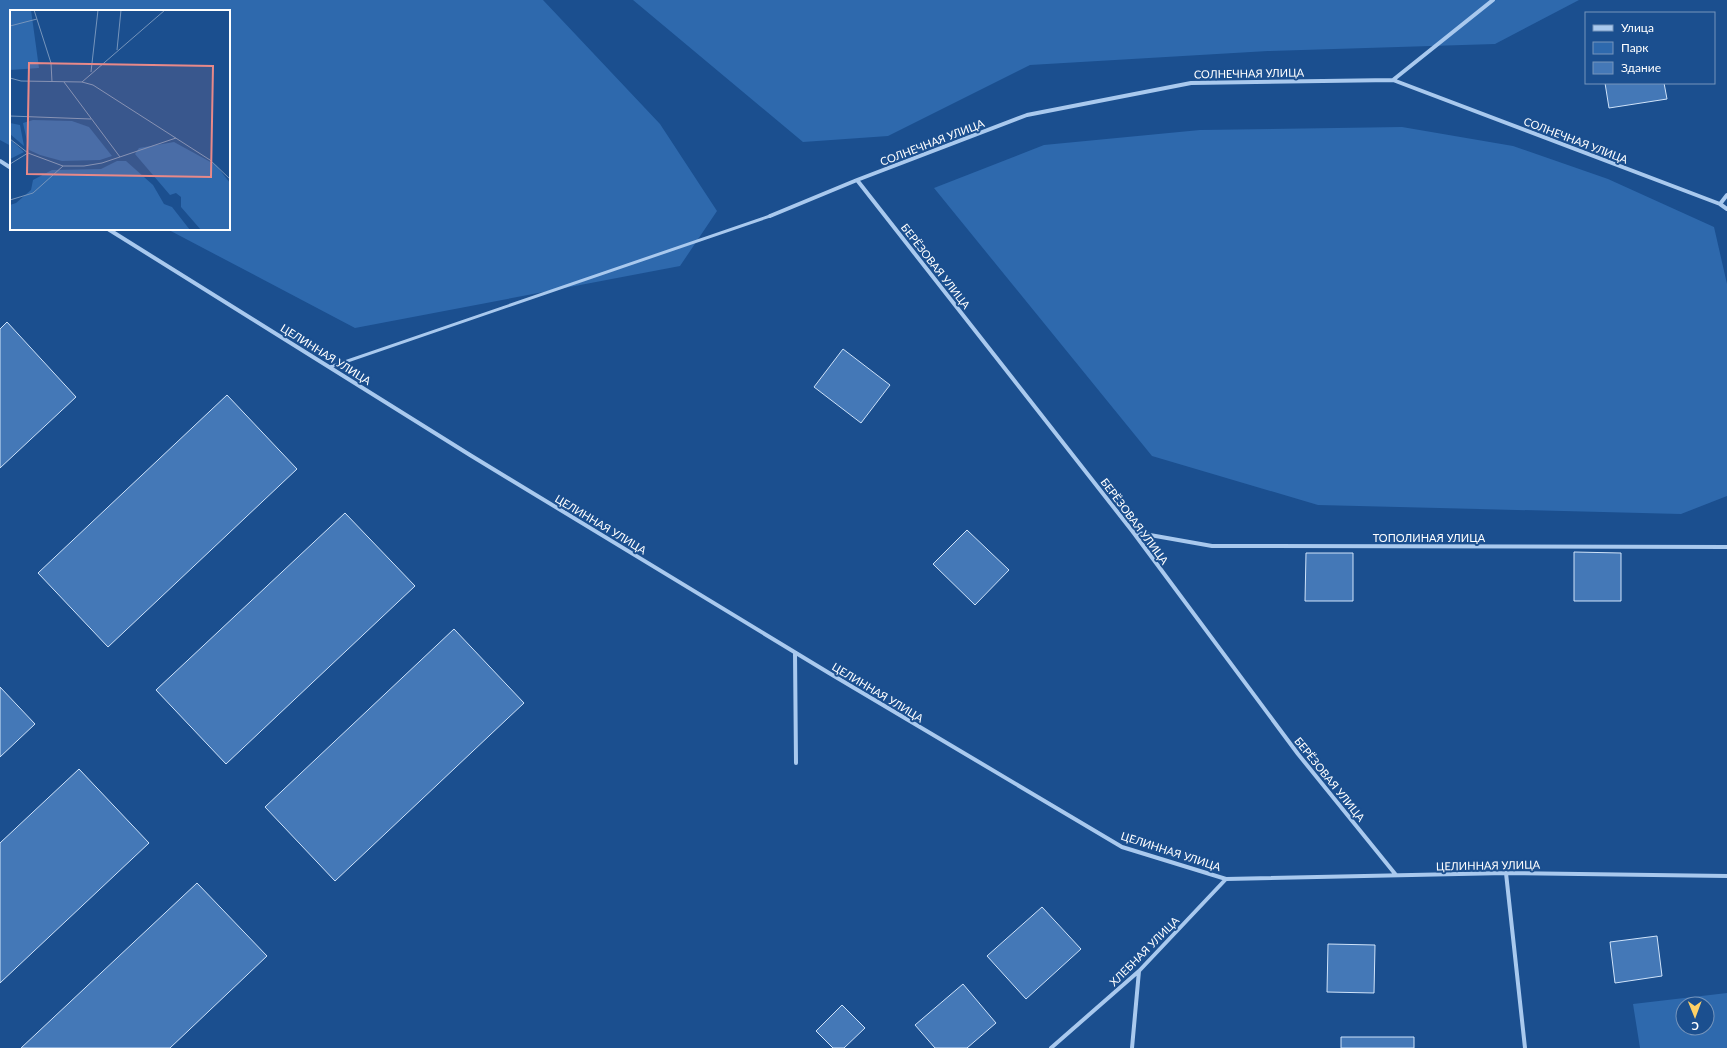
<svg xmlns="http://www.w3.org/2000/svg" width="1727" height="1048" font-family="Lato,sans-serif">
	<style>
		.green { fill: #2e69ad; fill-rule: evenodd }
		.building { fill: #4478b7; stroke: #cfe3fa }
		.lines { fill: none; stroke-linecap: round; stroke-linejoin: round }
		.service { stroke: #a9c9ee; stroke-width: 3 }
		.minor { stroke: #a9c9ee; stroke-width: 4 }
		.labels { text-anchor: middle; dominant-baseline: central; stroke-width: 4; stroke-linejoin: round; paint-order: stroke }
		.street-label { font-size: 11px; fill: #fff; stroke: #1b4f8f }
		.inset-road { fill: none; stroke: #7695bc; stroke-width: 1 }
		.view { fill: #e88989; fill-opacity: 0.15; stroke: #e88989; stroke-width: 2 }
		.inset-edge { fill: none; stroke: #fff; stroke-width: 2 }
	</style>
	<rect width="100%" height="100%" fill="#1b4f8f"/>
	<!-- green -->
	<path class="green" d="M0,0H543L660,124L717,211L680,266L355,328L167,229H229V11H11V146L0,140Z
		M633,0H1579L1495,44L1268,51L1030,65L888,136L803,142Z
		M1402,127L1513,146L1608,179L1714,227L1727,284V496L1681,514L1318,505L1152,456L934,188L1044,145L1200,130Z
		M1727,993V1048H1640L1633,1004ZM1683,1004H1707V1028H1683Z"/>
	<!-- building -->
	<path class="building" d="M1605,83H1664L1667,99L1609,108Z
		M7,322L76,397L0,468V329Z
		M843,349L890,385L861,423L814,387Z
		M227,395L297,469L108,647L38,573Z
		M345,513L415,586L226,764L156,690Z
		M967,530L1009,570L975,605L933,564Z
		M1574,552L1621,553V601H1574Z
		M1306,553H1353V601H1305Z
		M454,629L524,703L335,881L265,807Z
		M0,687L35,724L0,757Z
		M79,769L149,843L0,983V843Z
		M197,883L267,956L170,1048H21Z
		M1042,907L1081,949L1026,999L987,956Z
		M1657,936L1662,976L1615,983L1610,942Z
		M1328,944L1375,945L1374,993L1327,992Z
		M963,984L996,1023L967,1048H935L915,1025Z
		M842,1005L865,1028L844,1048H833L816,1031Z
		M1341,1037H1414V1048H1341Z"/>
	<g class="lines">
		<!-- service -->
		<path class="service" d="M330,367L770,216"/>
		<!-- minor -->
		<path class="minor" d="M1393,80L1493,0
			M0,161L11,168
			M857,180L1133,532L1298,754L1396,875
			M1720,204L1727,195
			M770,216L857,180L1027,115L1191,83L1393,80L1720,204L1727,209
			M108,229L470,455L829,673L1122,847L1226,879L1506,873L1727,876
			M1133,532L1212,546L1727,547
			M795,653L796,763
			M1506,873L1525,1048
			M1051,1048L1139,971L1226,879
			M1132,1048L1139,971"/>
	</g>
	<g class="labels">
		<!-- street labels -->
		<g class="street-label">
			<text transform="translate(1249 73) rotate(-1)">СОЛНЕЧНАЯ УЛИЦА</text>
			<text transform="translate(1576 140) rotate(21)">СОЛНЕЧНАЯ УЛИЦА</text>
			<text transform="translate(932 142) rotate(-21)">СОЛНЕЧНАЯ УЛИЦА</text>
			<text transform="translate(936 266) rotate(52)">БЕРЁЗОВАЯ УЛИЦА</text>
			<text transform="translate(326 354) rotate(32)">ЦЕЛИННАЯ УЛИЦА</text>
			<text transform="translate(1135 521) rotate(53)">БЕРЁЗОВАЯ УЛИЦА</text>
			<text transform="translate(601 524) rotate(31)">ЦЕЛИННАЯ УЛИЦА</text>
			<text x="1429" y="537">ТОПОЛИНАЯ УЛИЦА</text>
			<text transform="translate(878 692) rotate(31)">ЦЕЛИННАЯ УЛИЦА</text>
			<text transform="translate(1330 779) rotate(51)">БЕРЁЗОВАЯ УЛИЦА</text>
			<text transform="translate(1171 851) rotate(18)">ЦЕЛИННАЯ УЛИЦА</text>
			<text transform="translate(1488 865) rotate(-1)">ЦЕЛИННАЯ УЛИЦА</text>
			<text transform="translate(1144 951) rotate(-45)">ХЛЕБНАЯ УЛИЦА</text>
		</g>
	</g>
	<!-- overview -->
	<g transform="translate(10 10)">
		<rect width="220" height="220" fill="#1b4f8f"/>
		<path d="M0,0H21L29,58L0,60ZM23,110L62,111L79,117L102,146L90,150L52,151L30,145L19,140L13,113ZM0,113L10,115L14,136L0,124ZM0,129L14,142L0,149ZM164,132L206,155L220,173V220H191L171,197V187L166,183L160,185L125,144L129,138ZM107,151H116L143,175L154,194L162,197L180,220H0V195L6,193L21,180L23,170L42,160L91,159Z" fill="#2e69ad"/>
		<path class="inset-road" d="M24,0L41,53L42,72M0,16L27,9M107,40L111,0M81,62L88,0M0,68L11,71L72,72L83,75L200,150L220,169M54,72L110,147M72,72L155,0M0,106L81,109M0,129L18,143L53,156H74L92,153L166,128M0,154L18,143M0,190L23,183L53,156"/>
		<path class="view" d="M19,53L203,56L201,167L17,164Z"/>
		<rect width="220" height="220" class="inset-edge"/>
	</g>
	<!-- legend -->
	<rect x="1585" y="12" width="130" height="72" fill="#1b4f8f" stroke="#7695bc"/>
	<rect x="1593" y="25" width="20" height="6" fill="#a9c9ee" stroke="#7695bc"/>
	<text x="1621" y="32" font-size="12" fill="#ffffff">Улица</text>
	<rect x="1593" y="42" width="20" height="12" fill="#2e69ad" stroke="#7695bc"/>
	<text x="1621" y="52" font-size="12" fill="#ffffff">Парк</text>
	<rect x="1593" y="62" width="20" height="12" fill="#4478b7" stroke="#7695bc"/>
	<text x="1621" y="72" font-size="12" fill="#ffffff">Здание</text>
	<!-- north arrow -->
	<g transform="translate(1695 1016) rotate(179)"><circle r="19" fill="#1b4f8f" stroke="#7695bc"/>
	<path d="M0-3L7 15L0 10L-7 15Z" fill="#ffd166"/>
	<text y="-6" font-size="11" font-weight="bold" text-anchor="middle" fill="#ffffff">С</text>
	</g>
</svg>
